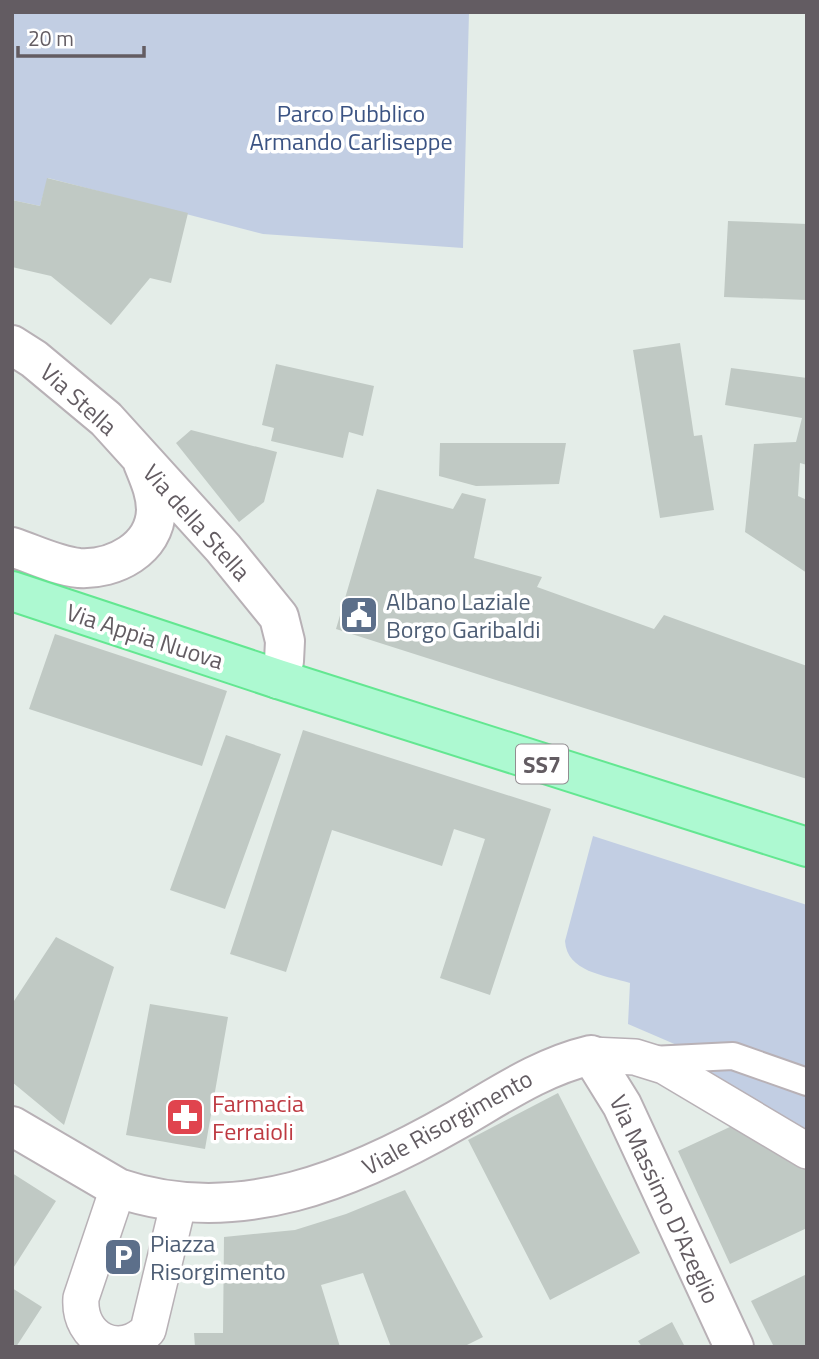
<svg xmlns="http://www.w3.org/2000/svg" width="819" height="1359" font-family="'Titillium Web',sans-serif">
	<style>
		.green { fill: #c2cee3 }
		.building { fill: #c0c9c4 }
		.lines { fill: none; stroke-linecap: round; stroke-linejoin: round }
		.pedestrian-casing { stroke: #b8b1b6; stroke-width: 30 }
		.minor-casing { stroke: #b8b1b6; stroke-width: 38 }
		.tertiary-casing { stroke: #b8b1b6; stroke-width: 42 }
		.primary-casing { stroke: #63e791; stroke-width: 42 }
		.pedestrian { stroke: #fff; stroke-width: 26 }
		.minor { stroke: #fff; stroke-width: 35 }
		.tertiary { stroke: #fff; stroke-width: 38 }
		.primary { stroke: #adf9d1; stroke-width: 38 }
		.labels { text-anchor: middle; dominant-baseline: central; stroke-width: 7; stroke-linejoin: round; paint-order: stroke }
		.shield { fill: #fff; stroke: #928d91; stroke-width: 2 }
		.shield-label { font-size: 23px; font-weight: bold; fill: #635c62 }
		.park-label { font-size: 24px; fill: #3b5383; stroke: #fff }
		.street-label { font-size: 24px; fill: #635c62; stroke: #fff }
		.service-label { font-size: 24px; fill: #4e5e75; stroke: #fff; text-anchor: start }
		.health-label { font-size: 24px; fill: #be3a42; stroke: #fff; text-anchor: start }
	</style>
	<rect width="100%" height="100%" fill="#e4ede8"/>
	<!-- green -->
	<path class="green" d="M12,12H469L463,248L263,234L48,178L40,206L12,200Z
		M593,836L807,905V1133L714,1087L700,1055L628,1024L630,983C604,975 567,972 565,941Z"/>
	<!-- building -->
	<path class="building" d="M47,178L188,213L171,283L150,278L111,325L51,276L12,267V200L40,206Z
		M728,221L807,224V300L724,297Z
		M680,343L694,436L702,435L714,510L660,518L633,350Z
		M276,364L374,386L363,436L349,432L343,458L271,441L274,428L262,425Z
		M731,368L807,378V465L800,463L798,496L807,500V573L745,532L754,444L796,442L802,418L725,405Z
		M191,430L277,452L264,502L239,522L176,443Z
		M440,443H566L559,484L476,486L439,476Z
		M377,489L453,509L462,493L486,499L474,558L542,577L537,587L654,629L664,615L807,666V779L336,629Z
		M55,634L227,691L202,766L29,709Z
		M303,730L551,809L490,995L440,978L485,839L454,829L442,866L332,830L286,972L230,954Z
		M226,735L281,754L225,909L170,890Z
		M56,937L114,967L64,1125L12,1082V1004Z
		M150,1004L228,1017L205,1149L126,1135Z
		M558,1093L640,1253L550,1300L468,1140Z
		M732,1126L807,1170V1228L730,1264L678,1151Z
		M12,1173L56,1201L12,1270Z
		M405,1190L483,1337L463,1347H391L363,1273L321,1285L340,1347H195L194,1333H223L224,1237L295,1230L346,1214Z
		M807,1274V1347H774L751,1301Z
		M12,1288L42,1307L16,1347H12Z
		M672,1322L685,1347H642L638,1341Z"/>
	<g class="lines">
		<defs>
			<path id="pedestrian" d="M651,1060L733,1056L807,1082"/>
			<path id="minor" d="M591,1055L635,1057L664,1066L807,1151
				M118,1188L81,1298C78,1340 121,1359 148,1330L179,1201"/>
			<path id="tertiary" d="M12,345L34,359L106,419L223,548L279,617L285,641L284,661L278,679
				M12,547C33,554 57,566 79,568C114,570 155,549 156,510C156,493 149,478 143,463
				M12,1126L118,1188C238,1229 354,1179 457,1120C502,1094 541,1067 591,1055L622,1105L734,1347"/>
			<path id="primary" d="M12,591L278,679L807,847"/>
		</defs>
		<!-- pedestrian casing -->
		<use href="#pedestrian" class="pedestrian-casing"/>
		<!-- minor casing -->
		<use href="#minor" class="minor-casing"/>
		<!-- tertiary casing -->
		<use href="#tertiary" class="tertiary-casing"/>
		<!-- primary casing -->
		<use href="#primary" class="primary-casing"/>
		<!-- pedestrian -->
		<use href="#pedestrian" class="pedestrian"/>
		<!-- minor -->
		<use href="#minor" class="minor"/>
		<!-- tertiary -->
		<use href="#tertiary" class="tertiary"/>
		<!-- primary -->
		<use href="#primary" class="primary"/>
	</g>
	<!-- icons -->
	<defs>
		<symbol id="civic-square" viewBox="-11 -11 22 22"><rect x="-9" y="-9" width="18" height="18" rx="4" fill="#5c6f8a" stroke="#fff"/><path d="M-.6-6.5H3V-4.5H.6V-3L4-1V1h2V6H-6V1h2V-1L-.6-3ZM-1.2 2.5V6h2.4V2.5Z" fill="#fff"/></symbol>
		<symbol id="pharmacy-square" viewBox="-11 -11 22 22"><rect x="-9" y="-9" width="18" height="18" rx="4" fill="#e0444e" stroke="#fff"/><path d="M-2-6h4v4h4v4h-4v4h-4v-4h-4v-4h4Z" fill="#fff"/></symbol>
		<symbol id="parking-square" viewBox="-11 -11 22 22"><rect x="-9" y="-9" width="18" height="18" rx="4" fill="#5c6f8a" stroke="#fff"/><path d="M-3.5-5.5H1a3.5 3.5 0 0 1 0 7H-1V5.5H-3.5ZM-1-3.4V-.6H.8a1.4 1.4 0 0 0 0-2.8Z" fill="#fff"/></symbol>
	</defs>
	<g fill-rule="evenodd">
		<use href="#civic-square" x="337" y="593" width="44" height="44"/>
		<use href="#pharmacy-square" x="163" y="1095" width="44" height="44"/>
		<use href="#parking-square" x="101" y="1235" width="44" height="44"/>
	</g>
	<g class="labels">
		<!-- shield labels -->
		<rect class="shield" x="516" y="744.5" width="52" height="39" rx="5"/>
		<g class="shield-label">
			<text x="542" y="764">SS7</text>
		</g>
		<!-- park labels -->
		<g class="park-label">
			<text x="351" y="113">Parco Pubblico<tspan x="351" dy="28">Armando Carliseppe</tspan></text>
		</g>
		<!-- street labels -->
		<g class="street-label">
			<text transform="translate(79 399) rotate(42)">Via Stella</text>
			<text transform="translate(197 522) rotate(48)">Via della Stella</text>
			<text transform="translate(145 636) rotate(18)">Via Appia Nuova</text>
			<text transform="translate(447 1122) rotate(-29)">Viale Risorgimento</text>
			<text transform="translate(665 1199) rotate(65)">Via Massimo D'Azeglio</text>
		</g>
		<!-- service labels -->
		<g class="service-label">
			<text x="386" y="601">Albano Laziale<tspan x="386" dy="28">Borgo Garibaldi</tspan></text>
			<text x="150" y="1243">Piazza<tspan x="150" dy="28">Risorgimento</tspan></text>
		</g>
		<!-- health labels -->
		<g class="health-label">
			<text x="212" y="1103">Farmacia<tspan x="212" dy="28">Ferraioli</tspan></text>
		</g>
	</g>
	<!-- border -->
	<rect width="819" height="1359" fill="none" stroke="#635c62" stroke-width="28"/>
	<!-- scale -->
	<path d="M18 46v10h126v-10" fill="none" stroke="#635c62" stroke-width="3.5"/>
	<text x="28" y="46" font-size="21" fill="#635c62" stroke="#ffffff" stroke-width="5" paint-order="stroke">20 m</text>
</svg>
